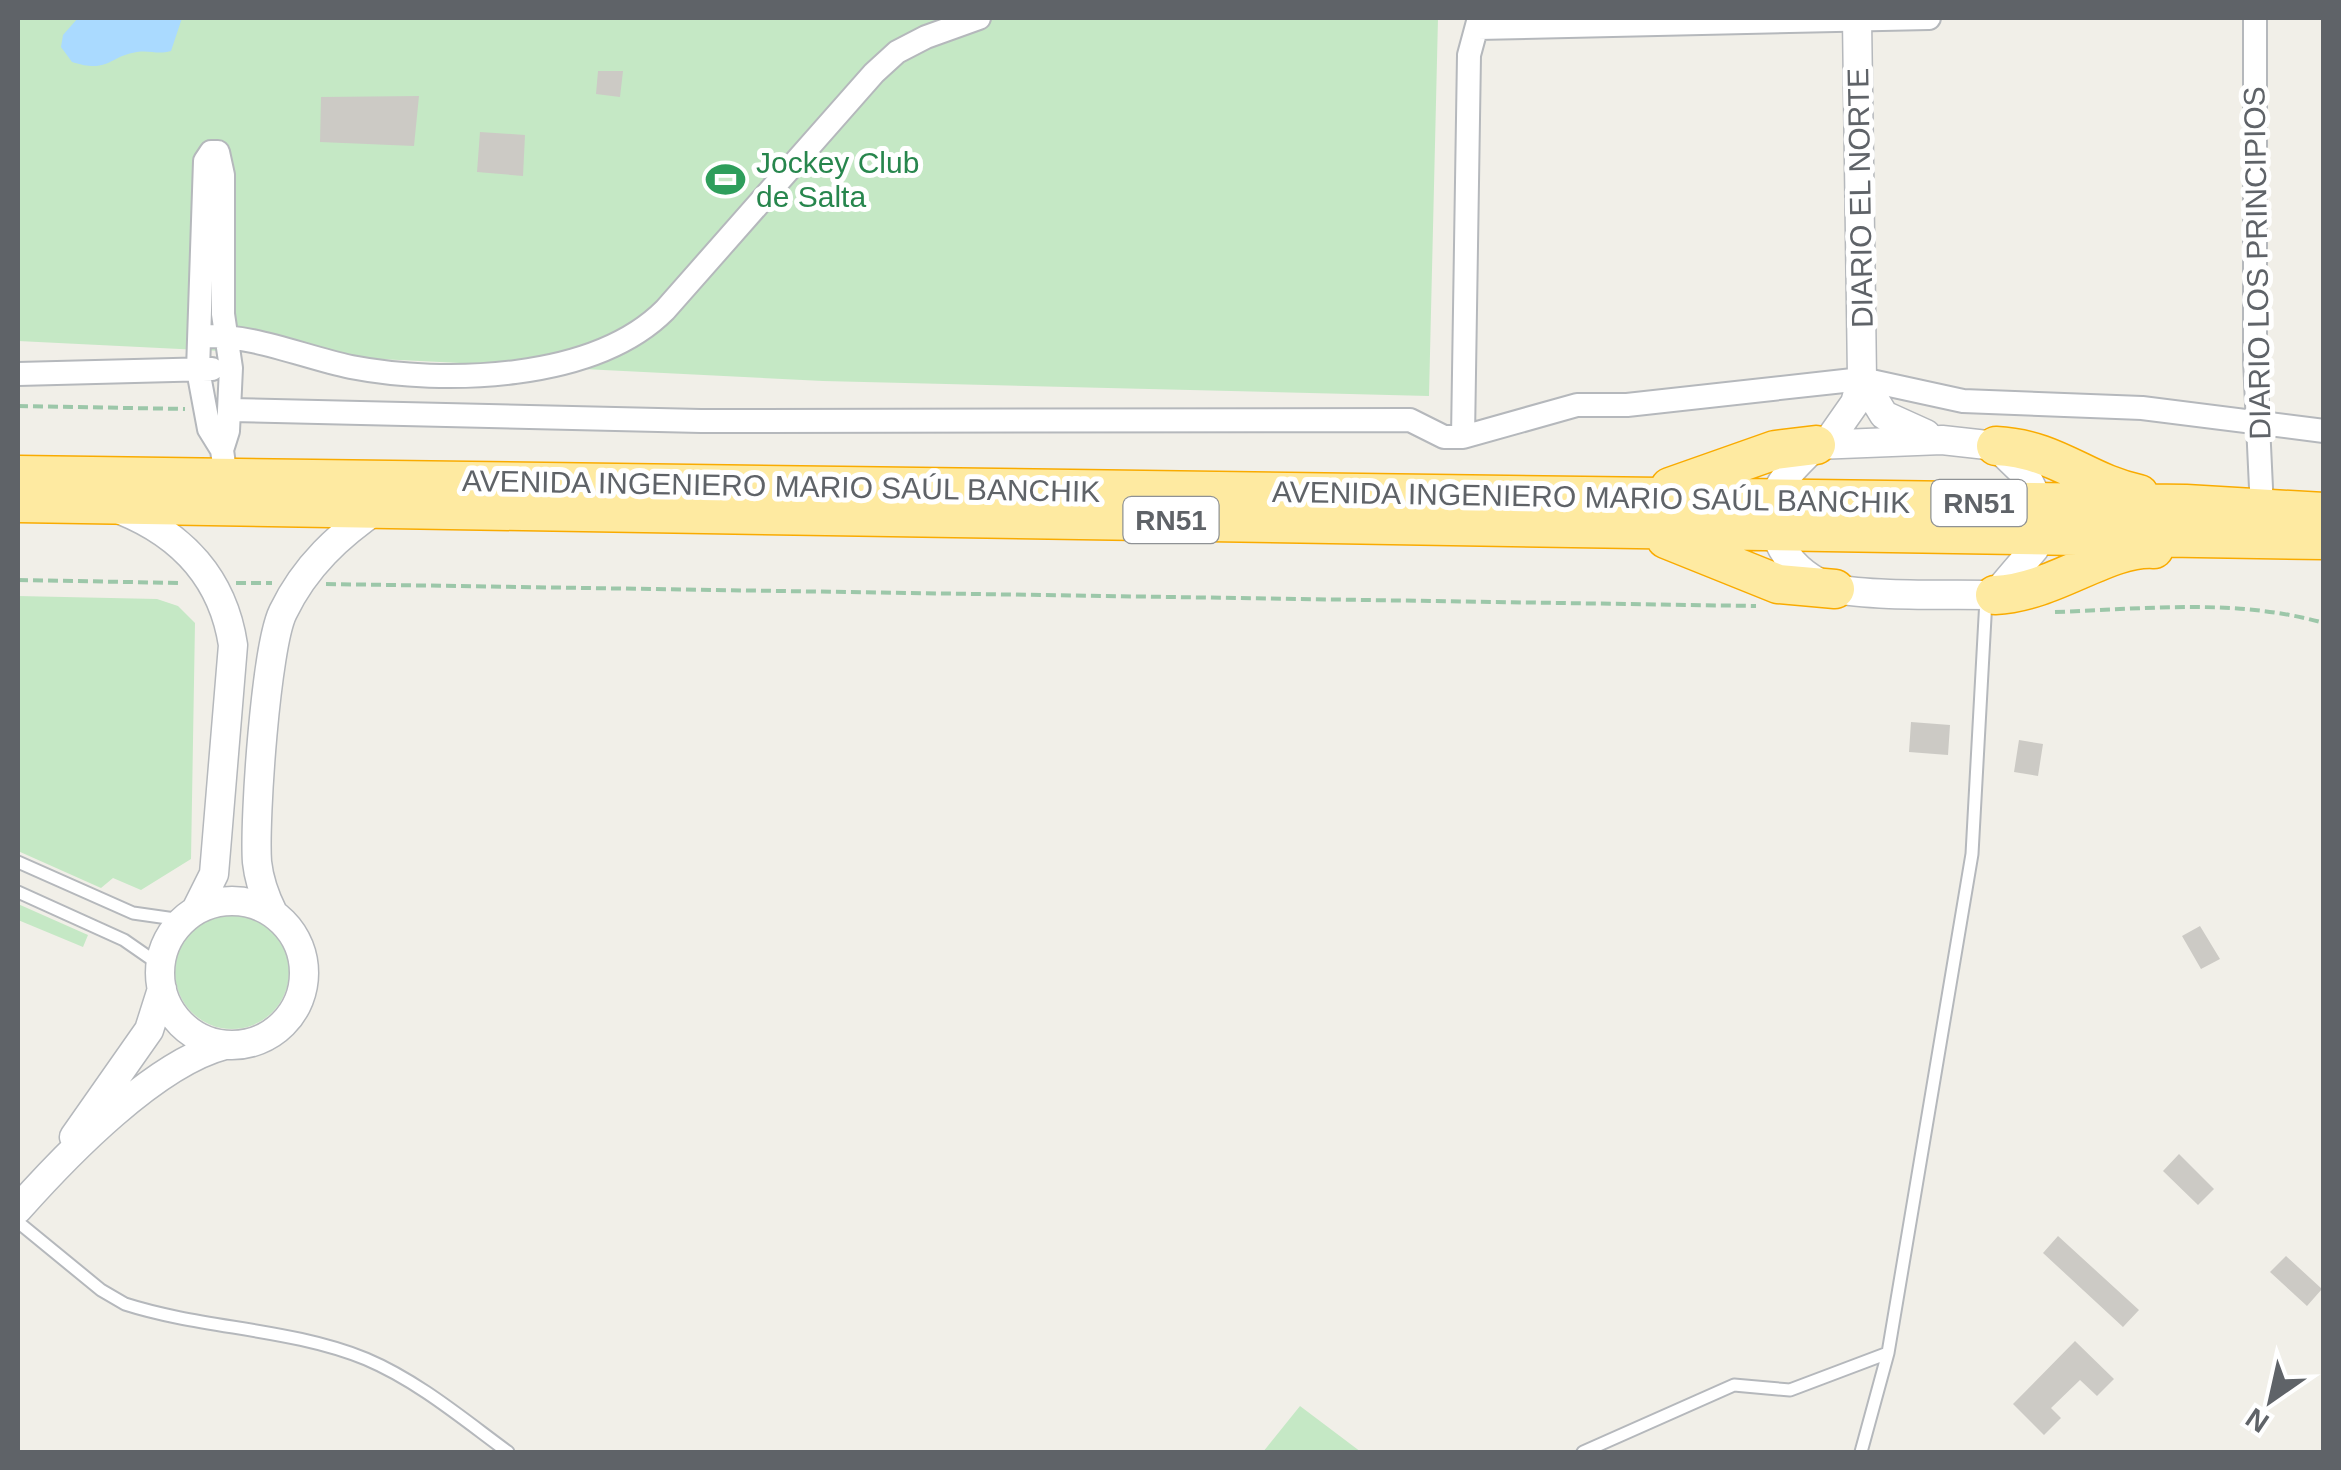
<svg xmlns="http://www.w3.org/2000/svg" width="2341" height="1470" font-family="Arial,sans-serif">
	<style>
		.green { fill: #c5e8c5 }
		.water { fill: #aadaff }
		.building { fill: #cccac5 }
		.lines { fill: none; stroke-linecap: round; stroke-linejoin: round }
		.service-casing { stroke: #b5b8bc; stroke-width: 15 }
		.minor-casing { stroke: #b5b8bc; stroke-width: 26 }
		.tertiary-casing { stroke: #b5b8bc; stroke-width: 31 }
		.trunk-casing { stroke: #f9ab00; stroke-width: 41 }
		.path { stroke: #9cc7a9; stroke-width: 4; stroke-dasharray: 10 5; stroke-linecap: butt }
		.service { stroke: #fff; stroke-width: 11 }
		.minor { stroke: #fff; stroke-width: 22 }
		.tertiary { stroke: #fff; stroke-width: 28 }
		.trunk { stroke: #feeaa1; stroke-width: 38 }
		.labels { text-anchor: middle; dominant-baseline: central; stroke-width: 10; stroke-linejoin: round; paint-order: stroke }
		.shield { fill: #fff; stroke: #8f9295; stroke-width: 2.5 }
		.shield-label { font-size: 28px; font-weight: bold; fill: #5f6368 }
		.leisure-label { font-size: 30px; fill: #27864d; stroke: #fff; text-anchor: start }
		.street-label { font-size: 30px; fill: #5f6368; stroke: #fff }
	</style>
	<rect width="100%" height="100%" fill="#f1efe8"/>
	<!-- green -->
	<path class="green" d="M18,18H1438L1429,396L823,381L18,341Z
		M18,596L157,599L178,606L195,623L191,859L141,890L113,878L101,888L18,851Z
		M18,904L88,935L83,947L18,920Z
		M175 972a57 57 0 1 1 114 0a57 57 0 1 1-114 0Z
		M1300,1406L1361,1452H1263Z"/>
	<!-- water -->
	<path class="water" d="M78,18H182L171,51C157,55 151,50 137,52C109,56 109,74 72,62L61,47L63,35Z"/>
	<!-- building -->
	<path class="building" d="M598,71H623L620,97L596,94Z
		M419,96L414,146L320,142L321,97Z
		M480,132L525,135L523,176L477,172Z
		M1911,722L1950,725L1948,755L1909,752Z
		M2019,740L2043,744L2038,776L2014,772Z
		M2200,926L2220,959L2201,969L2182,936Z
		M2179,1154L2214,1189L2198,1205L2163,1171Z
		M2058,1236L2139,1310L2123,1327L2043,1253Z
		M2286,1256L2322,1289L2307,1306L2270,1272Z
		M2075,1341L2114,1379L2097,1396L2080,1380L2051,1408L2061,1418L2044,1435L2013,1404Z"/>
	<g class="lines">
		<defs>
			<path id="service" d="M18,862L133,913L182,920
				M18,892L124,940L160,965
				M18,1222L101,1290L125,1304C203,1329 290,1328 366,1359C418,1381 463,1419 508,1452
				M1583,1452L1734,1385L1790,1390L1888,1353
				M1861,1452L1888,1353L1972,854L1986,599"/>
			<path id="minor" d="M2255,18V361L2262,509
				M1478,28L1929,18
				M202,336C255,335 300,356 351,367C444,385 594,381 665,310L874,73L897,52L926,37L979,18
				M18,374L212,369
				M230,410L701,421L1410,420L1444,437H1463L1577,405H1627L1862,379L1963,401L2142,408L2324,431
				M1463,437L1469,55L1479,18
				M222,450L209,429L198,370L205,161L211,152H218L223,175V314L231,368L228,431L222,450L226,479"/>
			<path id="tertiary" d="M1862,379L1884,415L1926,434
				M1942,440L1996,446L2025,474L2040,504L2035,548L1995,595C1955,594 1869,597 1833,588C1792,577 1757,528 1780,486C1788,471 1804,458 1816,445Z
				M1827,443L1855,403L1862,379L1857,18
				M121,510C183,535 223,579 233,645L214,874L196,910
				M160 973a72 72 0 1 1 144 0a72 72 0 1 1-144 0Z
				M273,913C265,897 259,880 257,862C254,820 266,646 283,612C305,566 339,535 380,507
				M74,1137L149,1030L162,989
				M18,1209C67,1154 155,1063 225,1045"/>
			<path id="trunk" d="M1996,446C2057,449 2085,483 2139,494
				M18,475L2186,504L2324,512
				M1670,487L1775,450L1816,445
				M18,503L2324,540
				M1666,539L1778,584L1835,589
				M1995,595C2056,592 2106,546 2154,549"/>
		</defs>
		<!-- service casing -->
		<use href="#service" class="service-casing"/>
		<!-- minor casing -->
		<use href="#minor" class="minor-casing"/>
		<!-- tertiary casing -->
		<use href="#tertiary" class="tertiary-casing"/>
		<!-- trunk casing -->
		<use href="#trunk" class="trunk-casing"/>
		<!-- path -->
		<path class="path" d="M18,406L185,409
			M18,580L182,583
			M236,583H272
			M326,584L1756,606
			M2055,612C2146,609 2236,598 2324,623"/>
		<!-- service -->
		<use href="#service" class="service"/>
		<!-- minor -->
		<use href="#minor" class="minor"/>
		<!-- tertiary -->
		<use href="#tertiary" class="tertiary"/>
		<!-- trunk -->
		<use href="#trunk" class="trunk"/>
	</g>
	<!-- icons -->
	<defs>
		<symbol id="stadium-bare" viewBox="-9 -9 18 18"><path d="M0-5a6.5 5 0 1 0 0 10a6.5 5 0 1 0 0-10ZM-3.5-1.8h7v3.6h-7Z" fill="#2e9e5b" stroke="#fff" stroke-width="2.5" paint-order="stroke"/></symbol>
	</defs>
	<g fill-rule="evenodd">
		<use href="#stadium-bare" x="698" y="152" width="55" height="55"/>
	</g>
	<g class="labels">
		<!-- shield labels -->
		<g class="shield">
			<rect x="1931.5" y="480" width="95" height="46" rx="8"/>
			<rect x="1123.5" y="497" width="95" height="46" rx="8"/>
		</g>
		<g class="shield-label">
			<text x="1979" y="503">RN51</text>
			<text x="1171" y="520">RN51</text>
		</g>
		<!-- leisure labels -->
		<g class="leisure-label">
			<text x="756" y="162">Jockey Club<tspan x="756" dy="34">de Salta</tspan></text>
		</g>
		<!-- street labels -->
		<g class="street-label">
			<text transform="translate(1860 198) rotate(-91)">DIARIO EL NORTE</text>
			<text transform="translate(2257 263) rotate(-91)">DIARIO LOS PRINCIPIOS</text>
			<text transform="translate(781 486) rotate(1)">AVENIDA INGENIERO MARIO SAÚL BANCHIK</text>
			<text transform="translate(1591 497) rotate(1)">AVENIDA INGENIERO MARIO SAÚL BANCHIK</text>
		</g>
	</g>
	<!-- border -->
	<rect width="2341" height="1470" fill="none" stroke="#5f6368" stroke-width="40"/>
	<!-- north arrow -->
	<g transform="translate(2271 1400) rotate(214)" stroke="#ffffff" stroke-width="8" paint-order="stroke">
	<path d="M0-8L18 38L0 25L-18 38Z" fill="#5f6368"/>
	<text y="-15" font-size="28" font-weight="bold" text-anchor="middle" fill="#5f6368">N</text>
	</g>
</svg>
